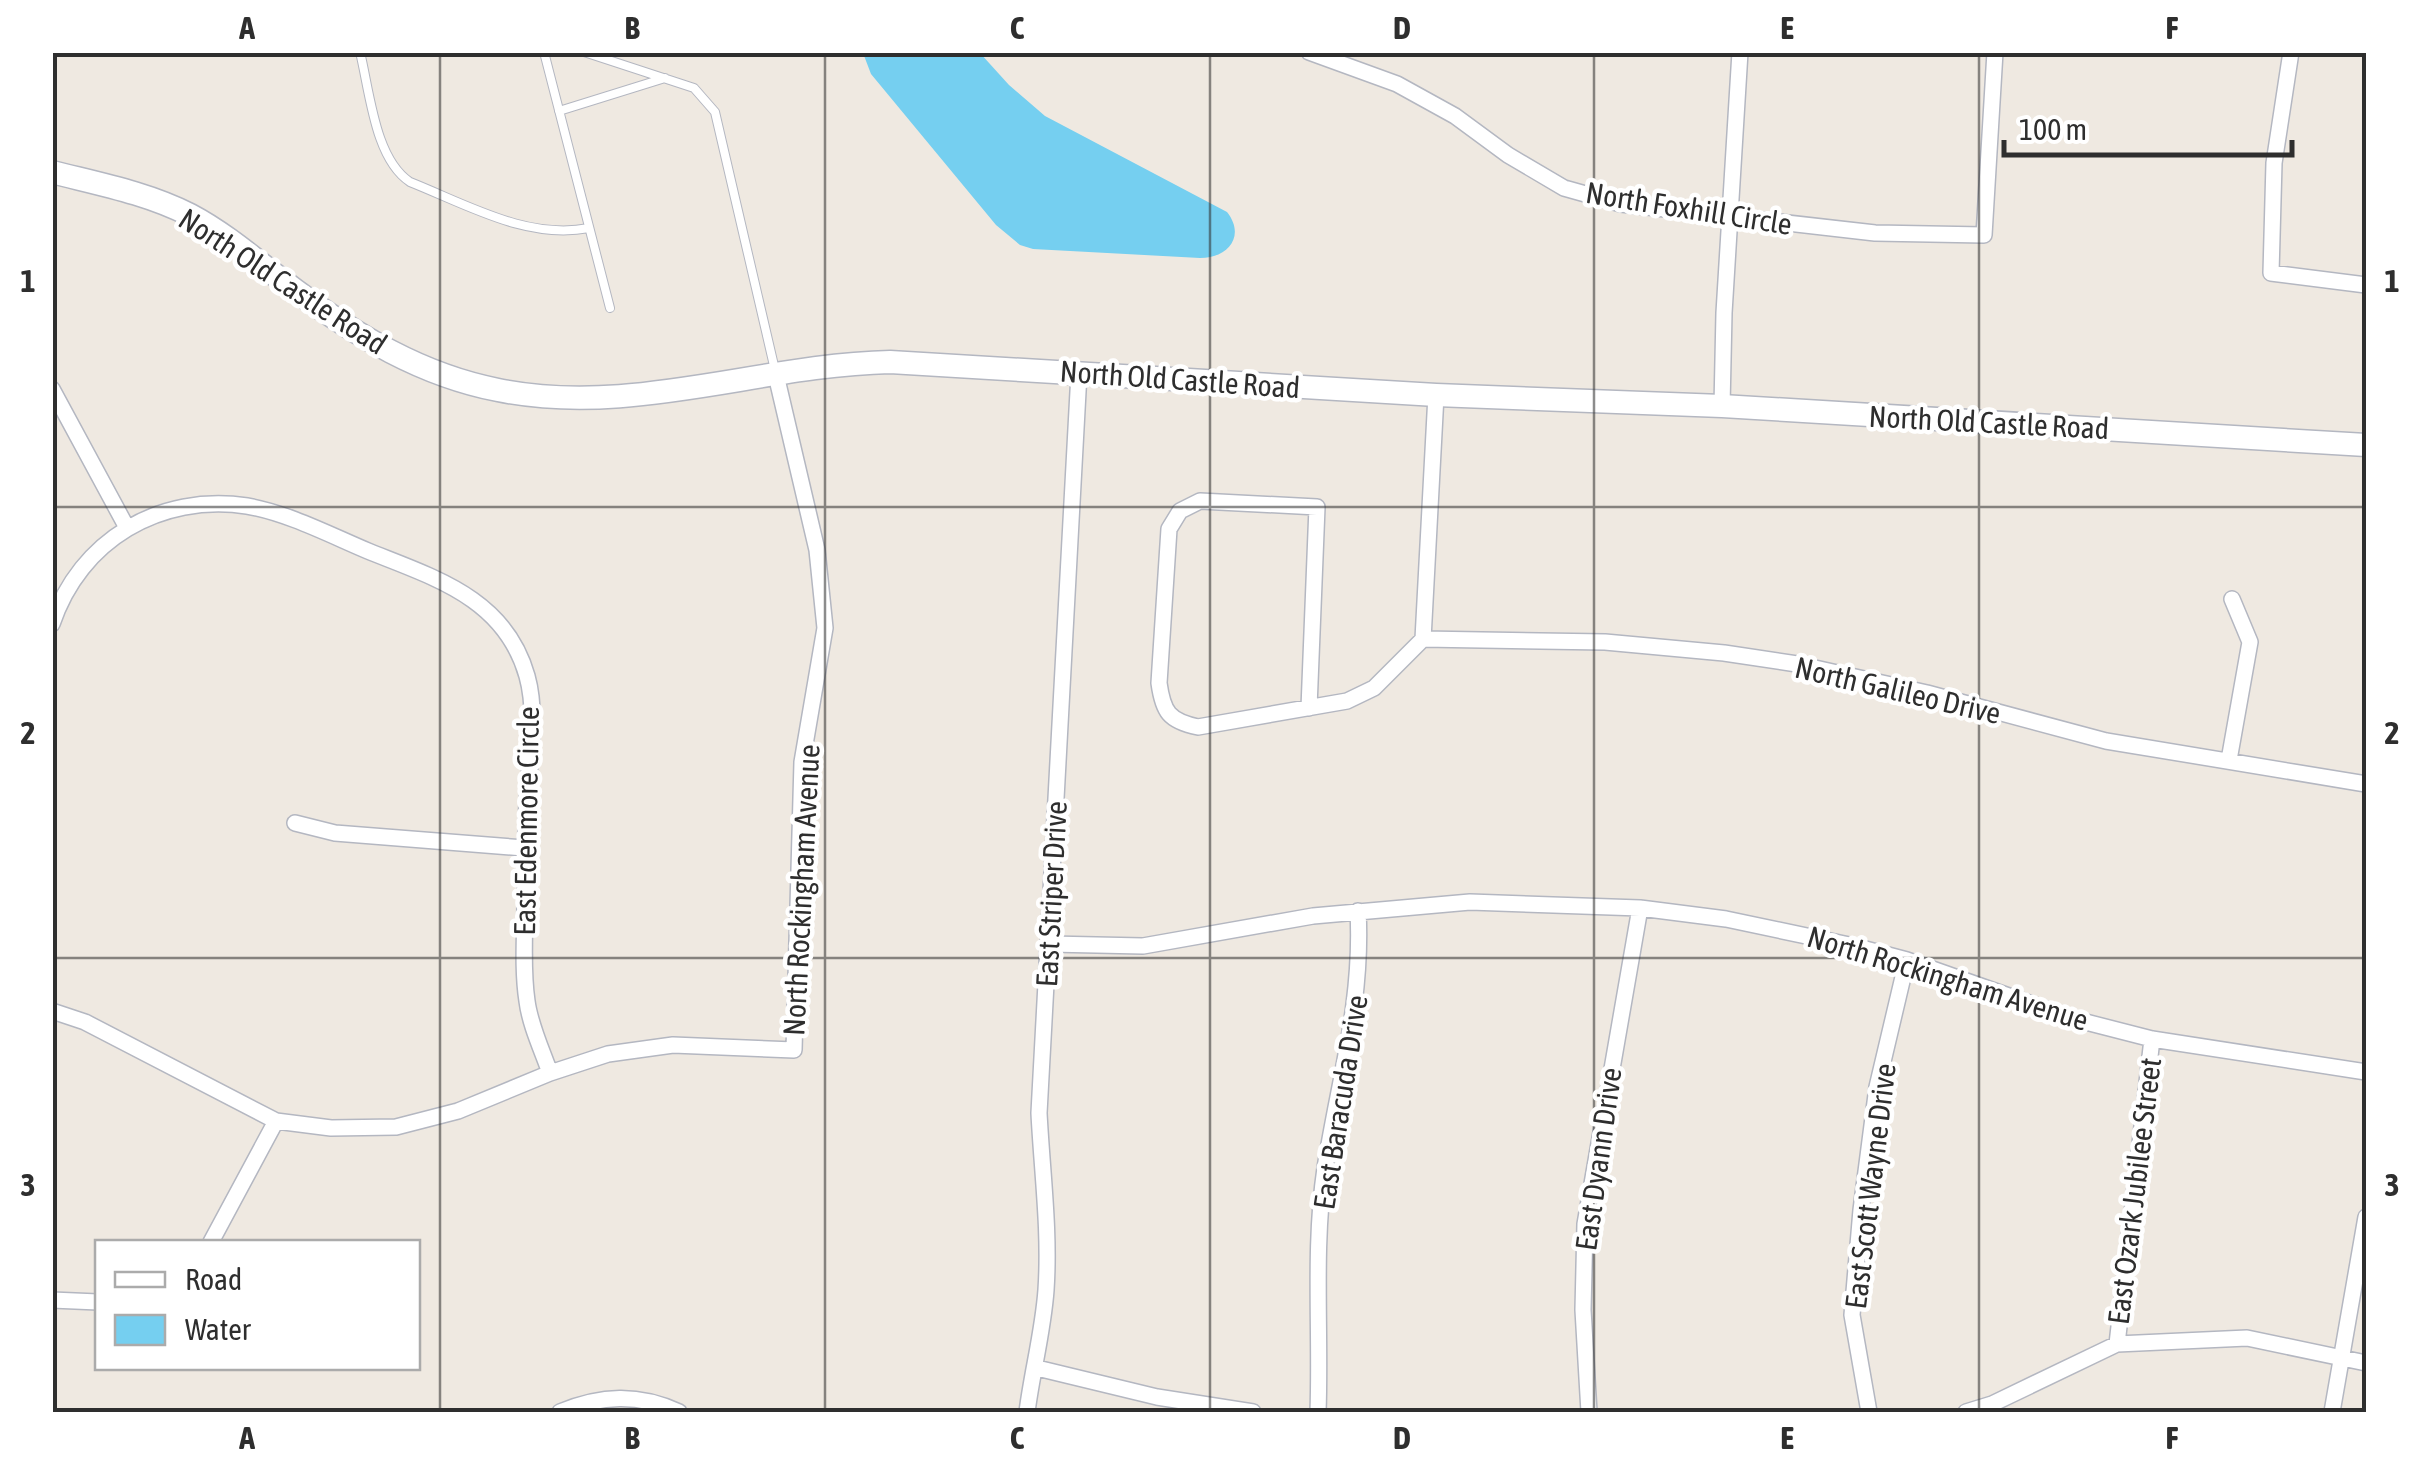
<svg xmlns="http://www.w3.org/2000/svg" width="2419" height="1465" font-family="'Asap Condensed',sans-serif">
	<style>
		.water { fill: #75cff0 }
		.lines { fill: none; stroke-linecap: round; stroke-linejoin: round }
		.lane-casing { stroke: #b4b7c1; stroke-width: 10 }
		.street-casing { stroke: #b4b7c1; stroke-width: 18 }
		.secondary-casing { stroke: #b4b7c1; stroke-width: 25 }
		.lane { stroke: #fff; stroke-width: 8 }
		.street { stroke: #fff; stroke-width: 15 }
		.secondary { stroke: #fff; stroke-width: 22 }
		.grid { fill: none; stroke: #2e2e2e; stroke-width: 2.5; stroke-opacity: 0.55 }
		.labels { text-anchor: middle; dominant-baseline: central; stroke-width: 9; stroke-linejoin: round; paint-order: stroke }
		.street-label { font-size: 30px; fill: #2e2e2e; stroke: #fff }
		.neatline { fill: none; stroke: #2e2e2e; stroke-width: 4 }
		.grid-label { font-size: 32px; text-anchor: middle; font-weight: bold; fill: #2e2e2e }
	</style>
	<rect width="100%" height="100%" fill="#efe9e1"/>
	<!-- water -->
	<path class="water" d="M863,53H980L1009,85L1045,116L1227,212C1246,236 1228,258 1200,258L1033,249L1020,245L996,225L871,74Z"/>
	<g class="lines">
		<defs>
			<path id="lane" d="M360,52C370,93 375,159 410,182C468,205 527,240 589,228
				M544,52L610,308
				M584,52L694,88L715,112L775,370
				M559,111L665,78"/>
			<path id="street" d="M1309,52L1397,84L1455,116L1508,155L1564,188L1621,204L1875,233L1984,235L1995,52
				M2291,52L2274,163L2271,273L2366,285
				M52,389L126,526
				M1722,406L1724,313L1740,52
				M52,624C80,540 160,493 247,506C288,513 330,535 368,551C435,578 505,598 527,676C538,715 529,764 527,804C525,837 526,870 525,903C525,935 522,968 527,1001C530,1025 542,1050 550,1073
				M1423,639L1605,642L1724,653L1797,664L1927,693L2106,741L2366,784
				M1423,639L1436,395
				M1309,708L1317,507L1200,501L1180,511L1169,529L1159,683C1163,712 1169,721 1198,727L1347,701L1374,688L1423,639
				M2229,760L2250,642L2232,599
				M295,823L335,833L524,848
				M1050,944L1143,946L1313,916L1470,902L1640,908L1726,919L1854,946L1907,960L2074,1019L2152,1039L2366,1072
				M52,1011L85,1022L276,1121L331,1128L396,1127L458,1111L550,1073L608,1054L673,1045L794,1050L802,762L825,628L817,550L776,375
				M211,1242L276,1121
				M52,1300L98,1302
				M2117,1344L2152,1039
				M1037,1368L1157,1397L1253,1412
				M560,1412C601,1395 638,1393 679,1412
				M1027,1412C1032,1372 1043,1332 1046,1290C1050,1231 1042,1172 1039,1113L1079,373
				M1318,1412C1321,1332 1313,1248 1325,1168C1339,1080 1363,1001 1358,911
				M1589,1412L1583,1310L1585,1224L1640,908
				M1869,1412L1852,1315L1861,1210L1877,1087L1907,960
				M1966,1412L1992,1404L2117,1344L2247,1338L2366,1363
				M2332,1412L2366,1217"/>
			<path id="secondary" d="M52,172C99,184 147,193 190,215C228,235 261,265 295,290C357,336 421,375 498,390C630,417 759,365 890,362L1436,395L1722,406L2366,445"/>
		</defs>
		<!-- lane casing -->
		<use href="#lane" class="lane-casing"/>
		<!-- street casing -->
		<use href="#street" class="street-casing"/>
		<!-- secondary casing -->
		<use href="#secondary" class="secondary-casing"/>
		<!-- lane -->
		<use href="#lane" class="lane"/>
		<!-- street -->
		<use href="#street" class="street"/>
		<!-- secondary -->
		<use href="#secondary" class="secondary"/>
	</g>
	<!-- grid -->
	<path class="grid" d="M440,52V1412M825,52V1412M1210,52V1412M1594,52V1412M1979,52V1412M52,507H2366M52,958H2366"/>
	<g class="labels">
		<!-- street labels -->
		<g class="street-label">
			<text transform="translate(1689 208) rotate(9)">North Foxhill Circle</text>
			<text transform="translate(283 281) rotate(33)">North Old Castle Road</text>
			<text transform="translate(1180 379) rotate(4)">North Old Castle Road</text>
			<text transform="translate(1989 422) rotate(3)">North Old Castle Road</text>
			<text transform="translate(1898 690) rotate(13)">North Galileo Drive</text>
			<text transform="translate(526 821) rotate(-89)">East Edenmore Circle</text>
			<text transform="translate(801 890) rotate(-87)">North Rockingham Avenue</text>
			<text transform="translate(1051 894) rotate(-87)">East Striper Drive</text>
			<text transform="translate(1948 978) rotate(17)">North Rockingham Avenue</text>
			<text transform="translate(1340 1102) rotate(-81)">East Baracuda Drive</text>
			<text transform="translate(1598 1159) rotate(-82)">East Dyann Drive</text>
			<text transform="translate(1870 1186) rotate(-83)">East Scott Wayne Drive</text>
			<text transform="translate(2134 1191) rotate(-83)">East Ozark Jubilee Street</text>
		</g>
	</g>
	<!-- border -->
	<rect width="2419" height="1465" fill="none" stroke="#ffffff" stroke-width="110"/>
	<!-- legend -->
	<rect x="95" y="1240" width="325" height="130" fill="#ffffff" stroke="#ababab" stroke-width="2.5"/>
	<rect x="115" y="1272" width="50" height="15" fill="#ffffff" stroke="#ababab" stroke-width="2.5"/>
	<text x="185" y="1290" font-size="30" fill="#2e2e2e">Road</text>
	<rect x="115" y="1315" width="50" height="30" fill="#75cff0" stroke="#ababab" stroke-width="2.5"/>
	<text x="185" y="1340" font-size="30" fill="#2e2e2e">Water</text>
	<!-- scale -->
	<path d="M2004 140v15h288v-15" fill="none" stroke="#2e2e2e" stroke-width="5"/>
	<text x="2019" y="140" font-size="30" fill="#2e2e2e" stroke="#ffffff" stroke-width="8" paint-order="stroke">100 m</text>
	<rect x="55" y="55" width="2309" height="1355" class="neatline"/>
	<g class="grid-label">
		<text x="247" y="39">A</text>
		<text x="632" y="39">B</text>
		<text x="1017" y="39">C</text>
		<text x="1402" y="39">D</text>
		<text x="1787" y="39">E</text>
		<text x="2172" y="39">F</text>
		<text x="28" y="292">1</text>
		<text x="2392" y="292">1</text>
		<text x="28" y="744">2</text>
		<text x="2392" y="744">2</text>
		<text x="28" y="1196">3</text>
		<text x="2392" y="1196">3</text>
		<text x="247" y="1449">A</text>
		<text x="632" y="1449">B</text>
		<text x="1017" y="1449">C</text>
		<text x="1402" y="1449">D</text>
		<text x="1787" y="1449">E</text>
		<text x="2172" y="1449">F</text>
	</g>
</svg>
